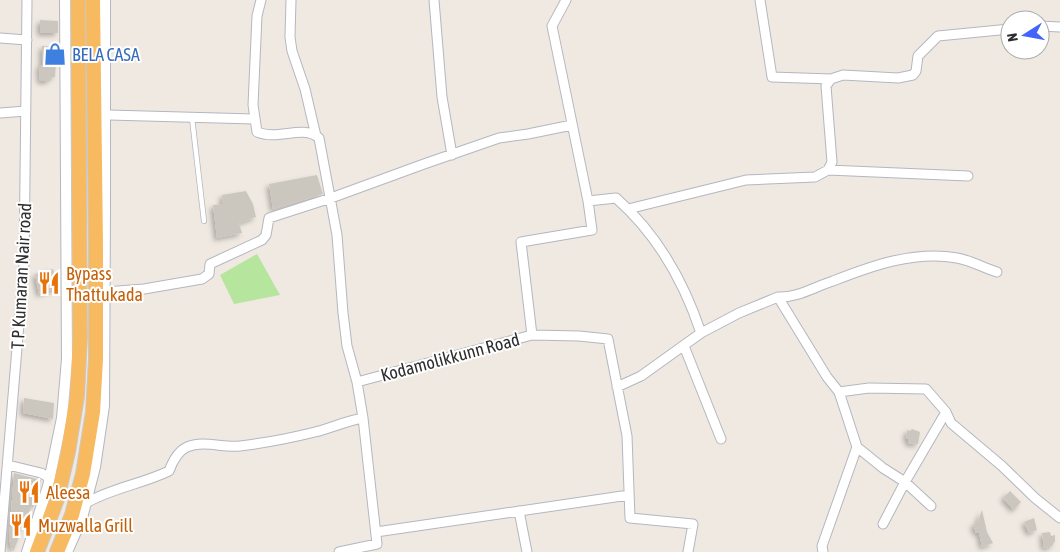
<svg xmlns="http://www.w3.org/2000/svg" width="1060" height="552" font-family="'Asap Condensed',sans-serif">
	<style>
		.green { fill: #b6e59e }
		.building { fill: #cbc7bf; filter: url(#shadow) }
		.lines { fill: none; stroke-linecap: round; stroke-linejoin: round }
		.service-casing { stroke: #b4b7c1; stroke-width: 6 }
		.minor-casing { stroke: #b4b7c1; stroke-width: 11 }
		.tertiary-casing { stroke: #b4b7c1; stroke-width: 12 }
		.trunk-casing { stroke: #c9c9c9; stroke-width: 16 }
		.service { stroke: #fff; stroke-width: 4.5 }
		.minor { stroke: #fff; stroke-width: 9 }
		.tertiary { stroke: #fff; stroke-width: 10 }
		.trunk { stroke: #f8ba60; stroke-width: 14 }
		.labels { text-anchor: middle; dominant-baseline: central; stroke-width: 4; stroke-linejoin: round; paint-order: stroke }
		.shop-label { font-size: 18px; fill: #366cbe; stroke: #fff; text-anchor: start }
		.food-label { font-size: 18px; fill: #c56008; stroke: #fff; text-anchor: start }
		.street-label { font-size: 18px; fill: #2e2e2e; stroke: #fff }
	</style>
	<defs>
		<filter id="shadow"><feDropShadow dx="-3" dy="3" stdDeviation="2.5" flood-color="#0004"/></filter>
	</defs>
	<rect width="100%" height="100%" fill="#efe9e1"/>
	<!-- green -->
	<path class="green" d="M257,254L280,295L234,304L220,275Z"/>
	<!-- building -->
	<path class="building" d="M40,20L58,21V33H40Z
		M42,46L57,47L55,77H50V81H40L39,65H42Z
		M317,175L323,194L273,209L269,184Z
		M246,191L253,204L256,217L239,223L242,233L217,238L213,205L223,204L222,195Z
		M53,269L58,288L39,294L35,274Z
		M24,398L54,403L53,419L23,413Z
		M912,429L920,432L918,444L908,443V439L906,438L907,430L910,431Z
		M14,473L41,480L33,508L31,507L13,552L9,540Z
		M1010,491L1021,502L1014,510L1003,498Z
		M982,510L987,532L993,543L982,547L979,532L976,533L973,524L977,523Z
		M1034,518L1037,530L1029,533L1024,522Z
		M1050,532L1051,536L1055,535V541L1052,546L1044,548L1042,533Z"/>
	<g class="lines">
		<defs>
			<path id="service" d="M192,118L204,221"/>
			<path id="minor" d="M261,0L257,16L253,105L257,132C279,141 302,124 319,138L337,235L343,313L347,346L357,382
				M291,0L290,37L292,51L305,89L316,136
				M434,0L442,97L452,155
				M566,0L552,26L588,201
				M760,0L772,77L831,79
				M1040,26L1060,27
				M0,38L27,40
				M0,113L26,111
				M109,115L254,119
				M828,170L968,176
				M628,209L746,180L815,177L828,170L832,162L826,86L831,79L843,75L898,78L913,75L916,71L918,56L938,36L1010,29
				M105,292L144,289L202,279L209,274L210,264L262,240L266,235L269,218L331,198L424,164L499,138L528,134L572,125
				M532,335L579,336L608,339L627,436L630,518L693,524L688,552
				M684,346L721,439
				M617,387L641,376L701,333
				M839,392L869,388L926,389L946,412L951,423L1002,466L1035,498L1060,518
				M363,418L357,382L532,335L521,242L592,230L588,201L616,198C657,234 684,282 701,333L739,313L778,297
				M8,465L41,473L50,478
				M86,503C112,488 142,484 169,471C172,463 178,451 187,447C203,440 223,448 240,446C265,443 291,438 315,432C331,428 346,421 363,418L377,544L339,552
				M931,506L905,482L883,468L857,447L839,392L827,377L778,297C797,298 814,287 833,281C871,266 915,250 957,258C970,260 984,268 997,272
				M519,511L527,552
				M883,524L905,482L946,412
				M376,532L629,495
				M0,552L24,264L27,0
				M823,552L822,546L857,447"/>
			<path id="tertiary" d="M27,552L48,486L62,418L67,359L65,0
				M67,552L82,518L95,467L104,406L105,210V0"/>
			<path id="trunk" d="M37,552L57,499L68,452L77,396L80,337L78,0
				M57,552L72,515L83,474L93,412L96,359V246L93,0"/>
		</defs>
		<!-- service casing -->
		<use href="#service" class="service-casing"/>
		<!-- minor casing -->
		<use href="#minor" class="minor-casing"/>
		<!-- tertiary casing -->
		<use href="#tertiary" class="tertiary-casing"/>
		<!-- trunk casing -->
		<use href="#trunk" class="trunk-casing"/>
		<!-- service -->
		<use href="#service" class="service"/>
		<!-- minor -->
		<use href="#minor" class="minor"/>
		<!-- tertiary -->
		<use href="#tertiary" class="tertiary"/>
		<!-- trunk -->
		<use href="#trunk" class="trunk"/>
	</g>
	<!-- icons -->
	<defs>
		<symbol id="shop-bare" viewBox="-9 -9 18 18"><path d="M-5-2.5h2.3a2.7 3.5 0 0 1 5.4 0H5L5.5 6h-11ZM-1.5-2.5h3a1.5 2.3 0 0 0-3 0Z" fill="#3f7fe0" stroke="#fff" stroke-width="2.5" paint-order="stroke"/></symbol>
		<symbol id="restaurant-bare" viewBox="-9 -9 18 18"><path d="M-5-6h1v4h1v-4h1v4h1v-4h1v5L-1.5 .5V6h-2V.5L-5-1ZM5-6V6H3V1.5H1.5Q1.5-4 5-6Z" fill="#e8710a" stroke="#fff" stroke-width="2.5" paint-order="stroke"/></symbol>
	</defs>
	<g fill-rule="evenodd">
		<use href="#shop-bare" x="39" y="38" width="32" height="32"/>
		<use href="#restaurant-bare" x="33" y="267" width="32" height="32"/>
		<use href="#restaurant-bare" x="13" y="476" width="32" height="32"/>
		<use href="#restaurant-bare" x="5" y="509" width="32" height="32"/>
	</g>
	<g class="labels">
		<!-- shop labels -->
		<g class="shop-label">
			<text x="72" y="54">BELA CASA</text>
		</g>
		<!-- food labels -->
		<g class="food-label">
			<text x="66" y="273">Bypass<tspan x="66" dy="21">Thattukada</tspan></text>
			<text x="46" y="492">Aleesa</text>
			<text x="38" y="525">Muzwalla Grill</text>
		</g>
		<!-- street labels -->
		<g class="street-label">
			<text transform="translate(21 276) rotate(-87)">T P Kumaran Nair road</text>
			<text transform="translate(450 357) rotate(-15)">Kodamolikkunn Road</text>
		</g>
	</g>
	<!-- north arrow -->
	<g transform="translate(1025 35) rotate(259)"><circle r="24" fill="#ffffff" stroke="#ababab"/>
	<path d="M0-4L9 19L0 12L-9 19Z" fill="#4264fb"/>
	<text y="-8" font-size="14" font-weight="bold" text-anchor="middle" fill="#2e2e2e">N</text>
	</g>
</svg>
